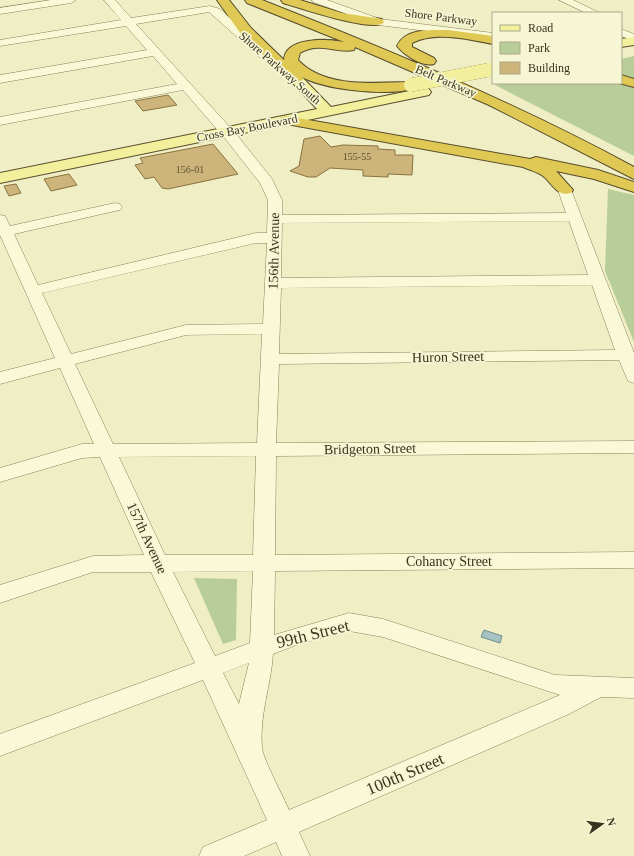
<svg xmlns="http://www.w3.org/2000/svg" width="634" height="856" font-family="'Times New Roman',serif">
	<style>
		.green { fill: #b8cd98 }
		.water { fill: #a6c2c1; stroke: #6d8f90 }
		.building { fill: #cdb47a; stroke: #897240 }
		.lines { fill: none; stroke-linecap: round; stroke-linejoin: round }
		.minor-casing { stroke: #8a815a; stroke-width: 1 }
		.major-casing { stroke: #584d2e; stroke-width: 2 }
		.highway-casing { stroke: #584d2e; stroke-width: 2 }
		.minor { fill: #f9f9d8; fill-rule: evenodd }
		.major { fill: #f2f09c; fill-rule: evenodd }
		.highway { fill: #dfc954; fill-rule: evenodd }
		.major-bridge-casing { stroke: #584d2e; stroke-width: 14; stroke-linecap: butt }
		.major-bridge { stroke: #f2f09c; stroke-width: 14 }
		.labels { text-anchor: middle; dominant-baseline: central; stroke-width: 3.5; stroke-linejoin: round; paint-order: stroke }
		.far-number-label { font-size: 10px; fill: #5f5335 }
		.far-street-label { font-size: 12px; fill: #3a331e; stroke: #f6f6d4 }
		.street-label { font-size: 14px; fill: #3a331e; stroke: #f6f6d4 }
		.near-street-label { font-size: 17px; fill: #3a331e; stroke: #f6f6d4 }
	</style>
	<rect width="100%" height="100%" fill="#efeec4"/>
	<!-- green -->
	<path class="green" d="M634,56V79L621,74V59Z
		M505,83H621L634,86V156L495,85Z
		M608,189L634,195V342L605,271Z
		M194,578L237,579L236,640L223,644Z"/>
	<!-- water -->
	<path class="water" d="M484,630L502,636L500,643L481,637Z"/>
	<!-- building -->
	<path class="building" d="M168,95L177,105L143,111L135,101Z
		M320,136L331,147L343,145L378,146V149L395,150V155H413L412,175L388,174V177L363,176V170L330,168L316,177H308L290,171L299,166L304,139Z
		M213,144L238,174L168,189L162,188L154,177L145,179L135,165L143,163L140,158Z
		M69,174L77,185L51,191L44,179Z
		M16,184L21,193L9,196L4,186Z"/>
	<g class="lines">
		<defs>
			<path id="minor" d="M51,0H76L71,3L0,14V8Z
				M104,0H115L131,18L210,6L220,9L271,56L273,58L271,60H263L209,12L136,24L237,135L272,179L282,200V215L566,213L558,190L560,187H570L634,353V383L628,381L619,360L279,364L276,443L634,441V453L276,456L275,555L634,552V568L275,571L274,635L349,613L383,619L555,675L634,678V698L601,697L569,714L299,832L310,856H282L276,842L244,856H199L203,847L267,820L203,680L0,756V734L195,663L151,572H93L0,603V585L93,556L144,555L100,457L82,458L0,482V468L82,444H94L60,368L0,384V372L55,358L0,235V215L5,216L10,226L115,203L120,204L122,207L120,210L115,211L14,234L38,285L256,233H267L268,200L260,183L227,141L183,90L0,125V117L177,84L153,56L0,83V75L147,50L126,26L0,46V40L121,20ZM569,221L588,275L281,278L282,223ZM256,243H267L263,324L186,325L71,354L42,293ZM592,285L615,350L279,354L281,288ZM262,334L257,443L113,444L75,364L186,335ZM256,456L253,555H165L119,457ZM253,571L250,643L215,656L173,572ZM349,631L383,637L560,695L289,810C284,798 263,759 262,748C259,715 271,686 273,654L299,644ZM249,663L239,704L223,673Z
				M312,0H327L380,19L493,33V39L378,25L313,2Z
				M559,0H573L600,13H586Z
				M621,29L634,34V41L621,36Z"/>
			<path id="major" d="M634,37V45L621,47V39Z
				M297,76L302,77L331,107L424,88L429,89L431,92L429,95L424,96L0,183V173L317,109L290,80L292,77Z"/>
			<path id="highway" d="M217,0H229L251,28L284,60C285,36 329,39 344,42L247,3L245,0H262C389,50 514,102 634,167V179L489,105L355,47L354,50C335,54 321,41 300,53L298,60C324,88 373,83 408,82L413,83L415,86L413,89C386,96 326,90 302,77L303,79L301,82H291L241,34Z
				M281,0H300L342,13L382,19L384,22C376,34 297,7 283,3Z
				M448,30L493,36V44C468,39 435,31 412,43V47L434,58L436,61L434,64C422,67 404,55 397,46C405,28 431,30 448,30Z
				M621,75L634,79V87L619,83H621Z
				M286,116L530,159L536,157L598,170L634,182V192L594,179L556,171L573,190L571,193C557,197 553,184 543,176C538,172 529,170 523,167L281,123L279,120L281,117Z"/>
		</defs>
		<!-- minor casing -->
		<use href="#minor" class="minor-casing"/>
		<!-- major casing -->
		<use href="#major" class="major-casing"/>
		<!-- highway casing -->
		<use href="#highway" class="highway-casing"/>
		<!-- minor -->
		<use href="#minor" class="minor"/>
		<!-- major -->
		<use href="#major" class="major"/>
		<!-- highway -->
		<use href="#highway" class="highway"/>
		<defs>
			<path id="major-bridge" d="M411,85L488,70"/>
		</defs>
		<!-- major-bridge casing -->
		<use href="#major-bridge" class="major-bridge-casing"/>
		<!-- major-bridge -->
		<use href="#major-bridge" class="major-bridge"/>
	</g>
	<g class="labels">
		<!-- far-number labels -->
		<g class="far-number-label">
			<text x="357" y="156">155-55</text>
			<text x="190" y="169">156-01</text>
		</g>
		<!-- far-street labels -->
		<g class="far-street-label">
			<text transform="translate(441 17) rotate(7)">Shore Parkway</text>
			<text transform="translate(280 68) rotate(41)">Shore Parkway South</text>
			<text transform="translate(446 81) rotate(23)">Belt Parkway</text>
			<text transform="translate(247 128) rotate(-11)">Cross Bay Boulevard</text>
		</g>
		<!-- street labels -->
		<g class="street-label">
			<text transform="translate(274 251) rotate(-89)">156th Avenue</text>
			<text transform="translate(448 357) rotate(-1)">Huron Street</text>
			<text transform="translate(370 449) rotate(-1)">Bridgeton Street</text>
			<text transform="translate(147 538) rotate(65)">157th Avenue</text>
			<text x="449" y="561">Cohancy Street</text>
		</g>
		<!-- near-street labels -->
		<g class="near-street-label">
			<text transform="translate(313 634) rotate(-14)">99th Street</text>
			<text transform="translate(405 774) rotate(-23)">100th Street</text>
		</g>
	</g>
	<!-- legend -->
	<rect x="492" y="12" width="130" height="72" fill="#f6f6d4" stroke="#aba88b"/>
	<rect x="500" y="25" width="20" height="6" fill="#f2f09c" stroke="#aba88b"/>
	<text x="528" y="32" font-size="12" fill="#3a331e">Road</text>
	<rect x="500" y="42" width="20" height="12" fill="#b8cd98" stroke="#aba88b"/>
	<text x="528" y="52" font-size="12" fill="#3a331e">Park</text>
	<rect x="500" y="62" width="20" height="12" fill="#cdb47a" stroke="#aba88b"/>
	<text x="528" y="72" font-size="12" fill="#3a331e">Building</text>
	<!-- north arrow -->
	<g transform="translate(602 824) rotate(76)" stroke="#f6f6d4" stroke-width="3" paint-order="stroke">
	<path d="M0-3L7 15L0 10L-7 15Z" fill="#3a331e"/>
	<text y="-6" font-size="11" font-weight="bold" text-anchor="middle" fill="#3a331e">N</text>
	</g>
</svg>
